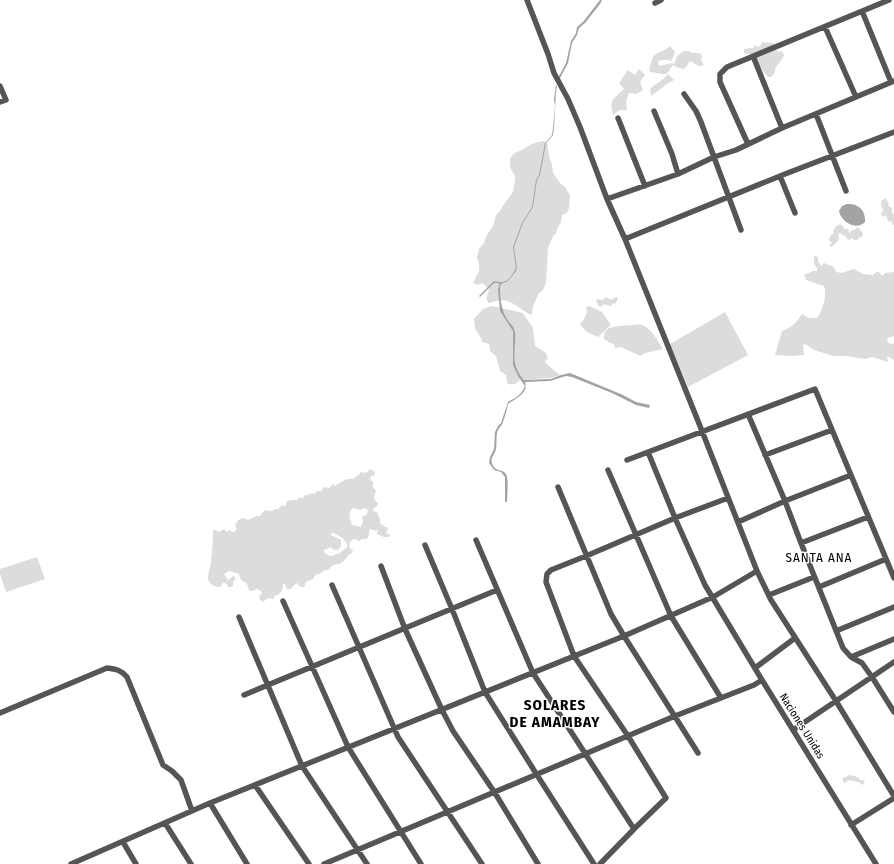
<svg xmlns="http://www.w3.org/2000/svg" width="894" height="864" font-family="'Fira Sans Condensed',sans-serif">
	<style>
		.green { fill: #dcdcdc; fill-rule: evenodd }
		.water { fill: #a3a3a3 }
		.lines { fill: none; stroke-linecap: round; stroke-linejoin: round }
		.stream { stroke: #a3a3a3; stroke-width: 1.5 }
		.minor { stroke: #555; stroke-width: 5.5 }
		.labels { text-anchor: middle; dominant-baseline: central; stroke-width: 3; stroke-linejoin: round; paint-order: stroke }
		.street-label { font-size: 11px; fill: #000; stroke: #fff }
		.quarter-label { font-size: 13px; letter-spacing: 1px; fill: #000; stroke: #fff }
		.district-label { font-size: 15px; font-weight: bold; letter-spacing: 1px; fill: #000; stroke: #fff }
	</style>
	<rect width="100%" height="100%" fill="#fff"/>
	<!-- green -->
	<path class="green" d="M762,42L773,43L776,45V49L778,52L781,51L784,54L783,58L776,67L774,74L771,77H768C765,74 762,70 760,66C755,57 756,55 744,53V49L753,48L755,45L758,47L761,45Z
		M670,46L675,52L674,55L671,61L668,60H661L658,62L659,66L672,63L674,64C676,58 680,50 688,51C691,52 691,53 694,53C696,53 699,53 701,54L702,57L701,60L703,63V66C698,66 696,66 693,62L690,61L686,67L683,69L676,67L674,65C669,68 671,70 667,73C663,76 655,72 650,72C649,68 650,67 651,63C654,50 662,54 670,46Z
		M639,69L645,75L640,82L643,90L637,94L629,93L626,101L627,110H619L613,115C609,98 613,100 624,89L619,83L628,70L635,75Z
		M668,74L674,80L667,84L651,96L650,89C657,83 662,81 668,74Z
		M544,141L547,143L549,156L552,165L553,173L560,183L565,187L570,195L569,208L567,213L562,215L561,222L558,227L556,233L553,236L548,248L546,283L543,290L539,293L534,304L532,311V314L531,315C521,310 512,300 501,300C497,300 493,303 488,303C485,295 489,294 489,288L485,286L483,283L477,285L473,283L479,271V264L477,257L479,249L484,243L487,235L493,226L496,215L500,211L502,207L513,192L515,180V176L510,167V160L511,157L514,153L520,151L532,144L538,142Z
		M885,198L889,203L888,206L892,208V213L894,214V225H893L892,222L888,221L886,215L883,217L882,216L881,213L884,210L882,208C880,203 881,201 885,198Z
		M840,224L843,226L844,229H848L849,233H850L852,230H855L857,227L860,229V230L863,233L862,237L859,238L857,240H854L852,238L849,240H848L846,237L840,233L838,234C841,242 835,242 833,246L831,247L829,245L832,243L829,240L830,236L834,233L833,232L835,227Z
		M814,256L818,257V261L821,266L824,263L834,267L836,272L842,273L854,269L863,274L873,275L878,271L882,276L885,273L894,272V336L888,338L887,342L891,344L894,343V360L887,356L888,362L872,357L866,359L846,356H833L814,350L807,345L803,344L804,355L793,356L775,355L782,331C791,328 797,322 802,314L809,318H817C821,315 826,298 825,293C825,290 825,288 824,286L806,280L804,275L813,271H817V268L814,264Z
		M606,297L611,300L616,297L618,298L616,303L612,304L611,306L604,304L601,307L599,306L596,301L597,299L603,300Z
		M492,306L523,313L533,328L535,346L545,352L548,358L545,362L550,367L560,375L551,378L533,379L525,380L521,378C518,384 512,386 507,383L506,375L500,371L496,356L490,351L489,344L482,342L481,338L475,329L474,319L483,309Z
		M589,306L602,312L611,325L598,337L587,332L580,325C583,319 589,314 586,307Z
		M725,312L748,355L688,387L670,344Z
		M632,325C635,325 639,324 642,325C650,327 658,341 663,349L645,353L640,356L621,347L615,348L614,344L610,343L604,339C604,336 604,334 605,332C609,325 624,326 632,325Z
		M370,469L375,472L374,476H371L370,480L373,482V488L376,490L374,497L375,501L378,503L377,506L373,509V511L377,512L380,519V523L385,527H387L388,529L386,532L387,534H390L389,537H384L377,534V532L379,531L378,530L376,531L371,529L369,530V535L367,539H362L359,541L354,539C349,541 349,544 350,549L353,550L352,553L348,555C346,561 339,565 333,565L328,570L323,571L321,573C316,575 315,574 313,579L306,582L304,587H300L297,583C293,585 293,590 287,589L285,584H283L282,591L278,595H276L273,599L268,598L263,602L261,601L259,597L262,593L260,590L257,589L252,591H250L249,590L247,584L241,580L239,574L229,571L224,574L228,580L233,576L236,578L233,582V586L231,587H228C227,584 226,582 223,583L220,587C215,587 210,585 208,579C208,574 210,567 211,563C212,552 213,541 213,530H215L219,532L224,529L227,532L230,530L232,532H234L237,529L235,525L238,520L243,518L248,520L256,516H260L265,510C269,511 272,512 275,509H278L282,505L285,506L287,501C290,500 295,500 297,500L299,498H303L305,495H309V493L314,494L317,491H321L324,487L329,488L333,484L335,486C341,482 347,478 354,479L355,477L358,476L361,472C365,474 368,472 370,469ZM353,508L360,510L365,508L368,510L367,514L362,517L363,521L361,527L352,525C350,519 347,513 353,508ZM333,533C337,534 349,541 347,547C346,549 341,551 339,554H336L333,556C329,556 324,554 324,550L327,549L330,547L334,550H338L341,546V540L333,536H331V534Z
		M37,557L45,579L6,592L0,574V569Z
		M848,775L855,776L856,777H858L860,780H863L865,782L862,785L859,782H856L855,781L848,780L847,782L844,783L842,778L844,777H847Z"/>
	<!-- water -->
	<path class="water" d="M600,0H602L600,4L585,23L579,28L577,35L572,43L568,63L559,80L558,78L566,63L571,41L576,33L577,27L583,22Z
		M556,85L557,86L556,92L554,128L553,135L546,143L540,175L537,180L533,207L523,223L514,247L517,268L516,271L509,280L506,282L502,283L500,286C500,298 501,309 507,319C509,323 513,325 514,329C516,333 515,338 515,342C514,358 513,368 524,380L551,379L561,375L570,373L623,395L636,402L650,405L649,408L636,405L612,393L572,377L566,376L550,381L525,382C529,393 516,398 508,404C507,410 505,416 503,422C502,426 498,428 497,433C496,438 497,443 496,449C495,454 490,458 492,463C495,473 502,468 506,474C509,479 507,496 507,502H505V477L501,472L494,470L489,463L490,457L494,449L495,432L498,426L501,423L508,402C516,397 520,397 525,386L518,376L513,365V331L500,311L498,290L499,285L500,283L508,280L512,275L516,268L513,247L522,223L532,207L536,180L539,175L545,143L552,135L553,128L555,106L554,99Z
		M847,204C858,203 866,210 865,222C856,231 841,222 839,211L842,206Z"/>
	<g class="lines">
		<!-- stream -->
		<path class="stream" d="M480,296L494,282L502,283"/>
		<!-- minor -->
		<path class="minor" d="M655,3L661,0
			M862,11L891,82
			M825,27L856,97
			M753,56L782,128
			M0,86L6,100L0,102
			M684,94L696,111L701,122L741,230
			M654,111L672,154L678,174
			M816,114L846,191
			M618,118L645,186
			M748,144L720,82V74L727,67L889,0
			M780,176L795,213
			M607,199L678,174L714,157L736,150L782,128L894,81
			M625,239L785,174L894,132
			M748,414L785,501L801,543L843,648L851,657L862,663L872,677L894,712
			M648,452L675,518L705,585L762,680L876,864
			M765,455L832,430
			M627,460L815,389L894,578
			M608,470L671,616L721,698
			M558,487L611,614L624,636L698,753
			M738,522L785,501L851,475
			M476,540L533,673L634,829
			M801,543L868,517
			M425,545L452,609L485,692L537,775L594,864
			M381,566L405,629L442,710L453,731L495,793L538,864
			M757,571L771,600L836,701L894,796
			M332,585L398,737L482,864
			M819,587L886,559
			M769,595L814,577
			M283,601L348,747L421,864
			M239,617L302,766L367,864
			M836,631L894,607
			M851,657L894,639
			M755,668L795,638
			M244,695L497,590
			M0,713L107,668C116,669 121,670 127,677L163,765L172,771L181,780L192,811
			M793,730L894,662
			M255,785L309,864
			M210,803L247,864
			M165,823L191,864
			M851,825L894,798
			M123,842L136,864
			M71,864L210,803L624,636L713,597L757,571L702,431L625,239L607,199L580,127L568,99L554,73L548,54L527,0
			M324,864L675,716L754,685L762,680
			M600,864L635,828L666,798L628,736L574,656L546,582L547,574L551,570L586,556L675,518L728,498"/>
	</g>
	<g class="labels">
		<!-- street labels -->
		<g class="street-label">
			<text transform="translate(802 726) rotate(58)">Naciones Unidas</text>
		</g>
		<!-- quarter labels -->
		<g class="quarter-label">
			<text x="819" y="557">SANTA ANA</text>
		</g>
		<!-- district labels -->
		<g class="district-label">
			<text x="555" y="705">SOLARES<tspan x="555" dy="17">DE AMAMBAY</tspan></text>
		</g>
	</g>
</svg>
